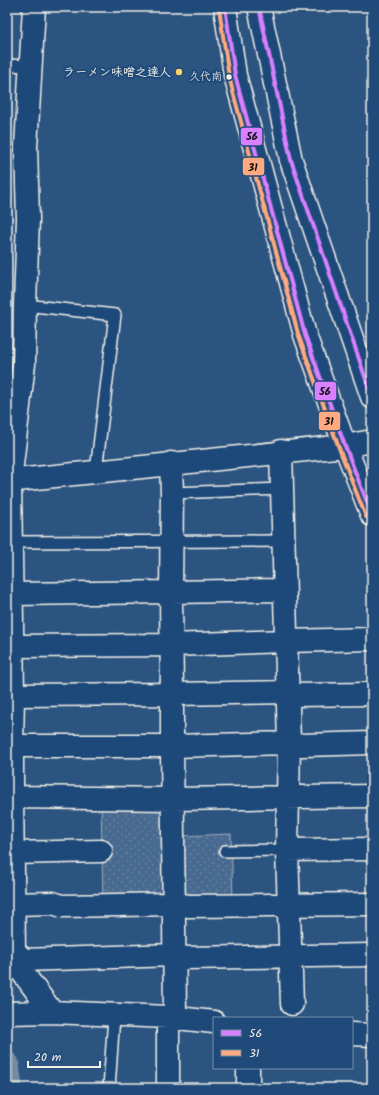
<svg xmlns="http://www.w3.org/2000/svg" width="379" height="1095" font-family="Kalam,'Klee One',sans-serif">
	<style>
		.green { fill: url(#green-dots); stroke: #9eaebc }
		.lines { fill: none; stroke-linecap: round; stroke-linejoin: round }
		.canal { stroke: #738ca6; stroke-width: 25 }
		.service-casing { stroke: #f4f1e8; stroke-width: 14 }
		.minor-casing { stroke: #f4f1e8; stroke-width: 25 }
		.tertiary-casing { stroke: #f4f1e8; stroke-width: 25 }
		.primary-casing { stroke: #f4f1e8; stroke-width: 25 }
		.service { stroke: #1f4a7a; stroke-width: 11 }
		.minor { stroke: #1f4a7a; stroke-width: 22 }
		.tertiary { stroke: #1f4a7a; stroke-width: 22 }
		.primary { stroke: #1f4a7a; stroke-width: 22 }
		.bus-1-casing { stroke: #1f4a7a; stroke-width: 7 }
		.bus-2-casing { stroke: #1f4a7a; stroke-width: 7 }
		.bus-1 { stroke: #d880ff; stroke-width: 4 }
		.bus-2 { stroke: #ffa980; stroke-width: 4 }
		.poi-dot { fill: #ffd166; stroke: #1f4a7a; stroke-width: 1.5 }
		.bus-dot { fill: #f4f1e8; stroke: #1f4a7a; stroke-width: 1.5 }
		.labels { text-anchor: middle; dominant-baseline: central; stroke-width: 4; stroke-linejoin: round; paint-order: stroke }
		.bus-label { font-size: 11px; fill: #f4f1e8; stroke: #1f4a7a; text-anchor: end }
		.poi-label { font-size: 12px; font-weight: bold; fill: #f4f1e8; stroke: #1f4a7a; text-anchor: end }
		.line-badge { stroke: #1f4a7a; stroke-width: 1.5 }
		.pale-badge-label { font-size: 11px; text-anchor: middle; font-weight: bold; fill: #111 }
	</style>
	<defs>
		<pattern id="green-dots" width="8" height="8" patternUnits="userSpaceOnUse"><rect width="8" height="8" fill="#496b90"/><path d="M2 2h.1M6 6h.1" fill="none" stroke="#6481a0" stroke-width="1.8" stroke-linecap="round"/></pattern>
	</defs>
	<rect width="100%" height="100%" fill="#2c5481"/>
	<filter id="ink" filterUnits="userSpaceOnUse"><feTurbulence type="fractalNoise" baseFrequency=".025" numOctaves="2"/><feDisplacementMap in="SourceGraphic" scale="8" xChannelSelector="R" yChannelSelector="G"/><feConvolveMatrix kernelMatrix="1 2 1 2 8 2 1 2 1" color-interpolation-filters="sRGB"/></filter>
	<g filter="url(#ink)">
		<!-- green -->
		<path class="green" d="M168,802L170,902L103,903L101,803Z
			M231,834L233,900L181,902L179,836Z
			M7,1043L13,1055L16,1088H7Z"/>
		<g class="lines">
			<!-- canal -->
			<path class="canal" d="M7,1064L10,1088"/>
			<defs>
				<path id="service" d="M7,65L31,66
					M25,305L115,315L96,471
					M172,493L282,489
					M11,542L284,541
					M225,851L287,850
					M109,1088L114,1016"/>
				<path id="minor" d="M281,451L289,743L287,850L292,1004
					M12,594L171,592L172,493L171,463
					M13,646L171,645L286,641L372,639
					M372,694L295,695L288,692L172,694V746H12V797L172,799L372,796
					M13,695L10,481L24,364L25,305L28,219L26,147L34,7
					M12,746L13,695L172,694L171,592L284,590
					M12,797L14,950L23,960L174,955L186,958L372,955
					M287,850L372,849
					M12,853L101,851
					M13,904L53,903L62,906L174,904L189,906L372,904
					M13,948L14,950V961L52,1012
					M7,1013L52,1012L168,1017L214,1022
					M352,1034L372,1035
					M168,1088V1017L175,1011L172,746L289,743L303,745L372,743
					M248,1088V1068"/>
				<path id="tertiary" d="M7,481L345,446L372,441"/>
				<path id="primary" d="M225,7L235,75L305,335L345,446L372,515
					M259,7L291,160L372,397"/>
			</defs>
			<!-- service casing -->
			<use href="#service" class="service-casing"/>
			<!-- minor casing -->
			<use href="#minor" class="minor-casing"/>
			<!-- tertiary casing -->
			<use href="#tertiary" class="tertiary-casing"/>
			<!-- primary casing -->
			<use href="#primary" class="primary-casing"/>
			<!-- service -->
			<use href="#service" class="service"/>
			<!-- minor -->
			<use href="#minor" class="minor"/>
			<!-- tertiary -->
			<use href="#tertiary" class="tertiary"/>
			<!-- primary -->
			<use href="#primary" class="primary"/>
			<defs>
				<path id="bus-1" d="M225,7L235,75L305,335L345,446L372,515
					M259,7L291,160L372,397"/>
				<path id="bus-2" d="M219,8L229,77L299,337L339,448L366,517"/>
			</defs>
			<!-- bus-1 casing -->
			<use href="#bus-1" class="bus-1-casing"/>
			<!-- bus-2 casing -->
			<use href="#bus-2" class="bus-2-casing"/>
			<!-- bus-1 -->
			<use href="#bus-1" class="bus-1"/>
			<!-- bus-2 -->
			<use href="#bus-2" class="bus-2"/>
		</g>
	</g>
	<!-- markers -->
	<circle class="poi-dot" cx="179" cy="72" r="4"/>
	<circle class="bus-dot" cx="229" cy="77" r="3.5"/>
	<g class="labels">
		<!-- bus labels -->
		<g class="bus-label">
			<text x="222" y="77">久代南</text>
		</g>
		<!-- poi labels -->
		<g class="poi-label">
			<text x="171" y="72">ラーメン味噌之達人</text>
		</g>
	</g>
	<g class="line-badge">
		<rect x="240" y="127" width="23" height="19" rx="4" fill="#d880ff"/>
		<rect x="242" y="157" width="23" height="19" rx="4" fill="#ffa980"/>
		<rect x="314" y="381" width="23" height="20" rx="4" fill="#d880ff"/>
		<rect x="318" y="411" width="23" height="20" rx="4" fill="#ffa980"/>
	</g>
	<g class="pale-badge-label">
		<text x="252" y="140">56</text>
		<text x="253" y="171">31</text>
		<text x="325" y="395">56</text>
		<text x="329" y="425">31</text>
	</g>
	<!-- margin -->
	<rect width="379" height="1095" fill="none" stroke="#1f4a7a" stroke-width="24"/>
	<rect x="12" y="12" width="355" height="1071" fill="none" stroke="#f4f1e8" stroke-width="1.5" filter="url(#ink)"/>
	<!-- legend -->
	<rect x="213" y="1017" width="140" height="52" fill="#1f4a7a" stroke="#748da6"/>
	<rect x="221" y="1030" width="20" height="6" fill="#d880ff" stroke="#748da6"/>
	<text x="249" y="1037" font-size="12" fill="#f4f1e8">56</text>
	<rect x="221" y="1050" width="20" height="6" fill="#ffa980" stroke="#748da6"/>
	<text x="249" y="1057" font-size="12" fill="#f4f1e8">31</text>
	<!-- scale -->
	<path d="M28 1061v6h72v-6" fill="none" stroke="#f4f1e8" stroke-width="2"/>
	<text x="34" y="1061" font-size="12" fill="#f4f1e8" stroke="#1f4a7a" stroke-width="3" paint-order="stroke">20 m</text>
</svg>
